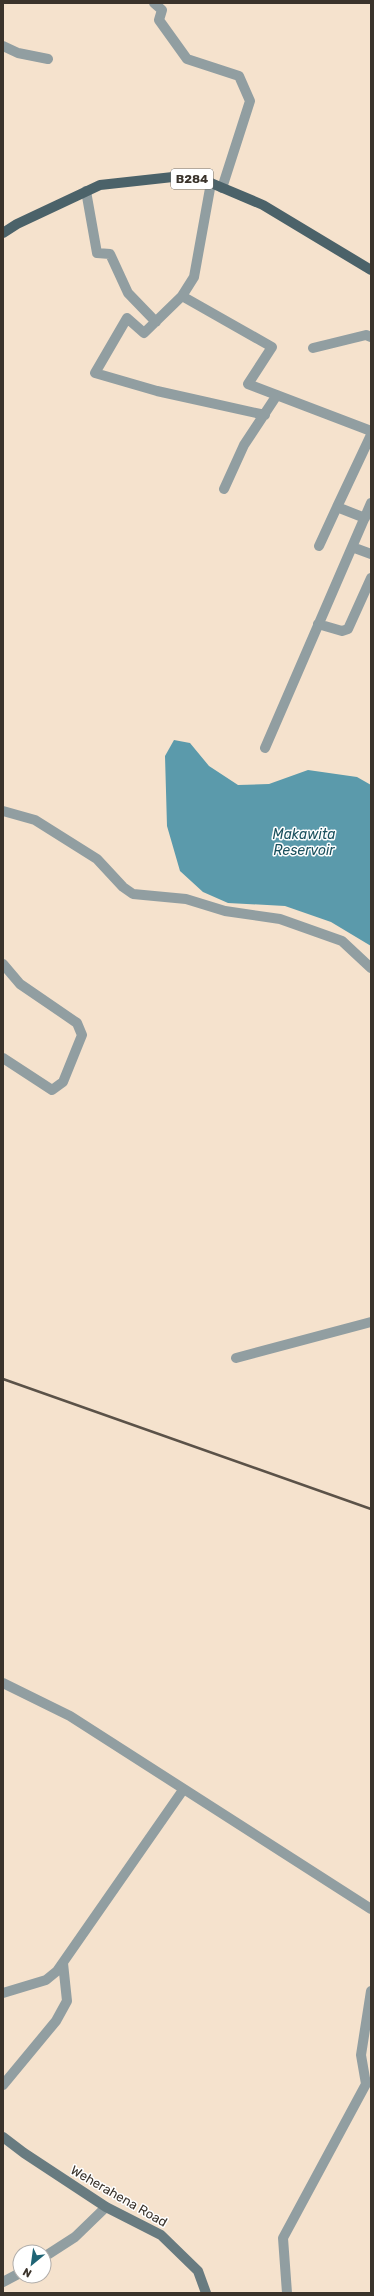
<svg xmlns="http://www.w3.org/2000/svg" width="374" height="2296" font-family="Rubik,sans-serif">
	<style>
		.water { fill: #5b9aab }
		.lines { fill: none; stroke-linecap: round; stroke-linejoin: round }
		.minor { stroke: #919ea1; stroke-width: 10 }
		.secondary { stroke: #687b80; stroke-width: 10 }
		.primary { stroke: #4b6269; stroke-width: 10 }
		.rail { stroke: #5b5248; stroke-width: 2.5 }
		.labels { text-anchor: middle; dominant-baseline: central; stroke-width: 3; stroke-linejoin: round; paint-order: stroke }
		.shield { fill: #fff; stroke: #75706b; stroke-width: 1 }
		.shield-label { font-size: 12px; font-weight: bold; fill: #3a332b }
		.street-label { font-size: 13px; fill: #3a332b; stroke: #fff }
		.water-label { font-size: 14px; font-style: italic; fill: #1b515e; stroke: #fff }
	</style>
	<rect width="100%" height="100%" fill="#f5e2cd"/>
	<!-- water -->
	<path class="water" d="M174,740L190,743L209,766L238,785L269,784L308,770L357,777L371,785V946L331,922L285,906L228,903L203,892L180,871L167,826L165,756Z"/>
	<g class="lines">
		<!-- minor -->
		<path class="minor" d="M154,3L162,10L159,20L187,59L239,76L250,101L222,188
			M3,46L18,53L48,59
			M211,183L194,277L182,296L272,347L248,384L371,431
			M86,191L97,253L110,254L128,293L156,322
			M182,296L144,333L127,318L95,373L157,391L265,415
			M313,348L366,335L371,337
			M224,489L244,445L277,395
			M337,507L371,435
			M319,546L337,507L365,518
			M352,547L371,554
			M318,624L342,631L348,629L371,578
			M265,748L371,503
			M3,811L35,820L97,859L123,887L133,894L186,899L225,911L280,919L342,941L371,968
			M3,964L20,984L77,1023L82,1035L63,1082L52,1090L3,1058
			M236,1358L371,1322
			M3,1683L70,1716L371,1909
			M3,1993L46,1980L57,1971L183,1790
			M3,2085L56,2021L67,2001L63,1963
			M44,2257L75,2237L106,2207
			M3,2282L20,2273
			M287,2293L283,2238L366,2084L361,2055L371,1991"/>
		<!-- secondary -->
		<path class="secondary" d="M3,2137L24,2153L106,2207L161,2235L198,2271L206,2293"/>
		<!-- primary -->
		<path class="primary" d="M3,233L17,224L100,185L182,176L211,183L263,205L371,270"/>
		<!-- rail -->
		<path class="rail" d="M3,1379L371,1509"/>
	</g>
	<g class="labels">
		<!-- shield labels -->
		<rect class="shield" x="171" y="169" width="42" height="20" rx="3"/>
		<g class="shield-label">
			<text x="192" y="179">B284</text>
		</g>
		<!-- street labels -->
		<g class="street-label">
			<text transform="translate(119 2196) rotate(30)">Weherahena Road</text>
		</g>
		<!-- water labels -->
		<g class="water-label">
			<text x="304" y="834">Makawita<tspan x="304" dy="16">Reservoir</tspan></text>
		</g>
	</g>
	<!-- border -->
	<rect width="374" height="2296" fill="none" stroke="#3a332b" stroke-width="8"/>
	<!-- north arrow -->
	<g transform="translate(32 2264) rotate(209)"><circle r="19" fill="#ffffff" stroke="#b0adaa"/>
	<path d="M0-3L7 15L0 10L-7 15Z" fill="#1f6475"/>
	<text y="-6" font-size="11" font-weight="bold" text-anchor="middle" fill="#3a332b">N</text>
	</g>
</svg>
